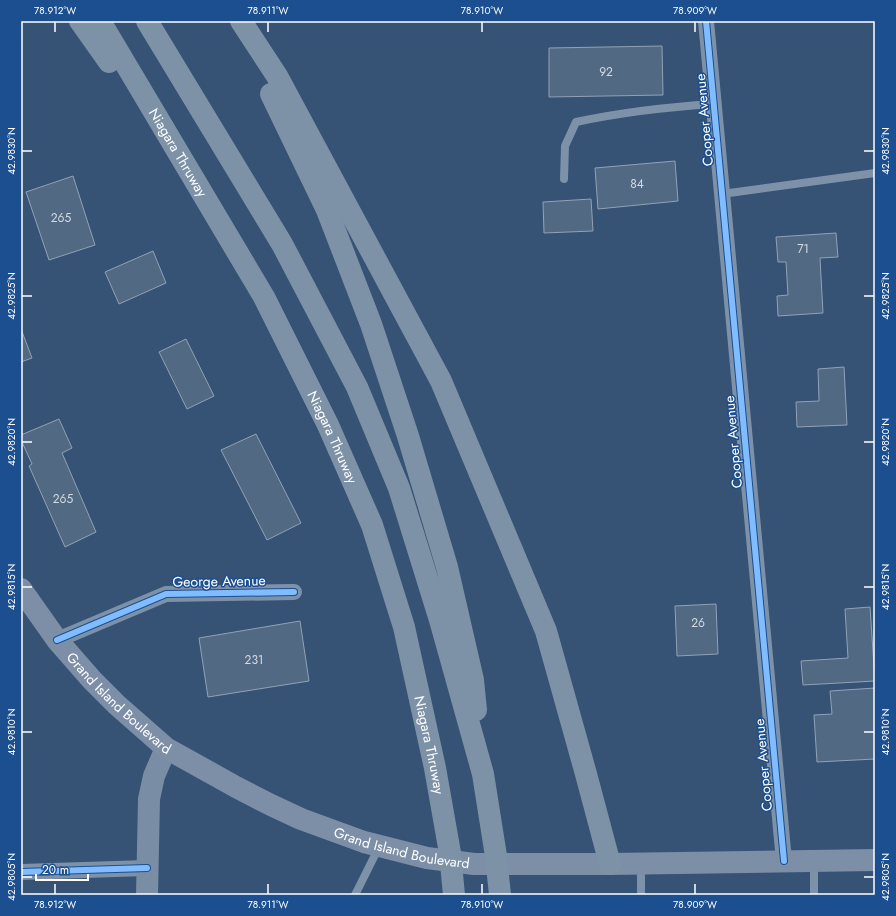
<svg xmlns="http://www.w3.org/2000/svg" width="896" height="916" font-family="Jost,sans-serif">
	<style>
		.building { fill: #526984; stroke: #92a2b6 }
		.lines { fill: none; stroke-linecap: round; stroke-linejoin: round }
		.service { stroke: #7d92a8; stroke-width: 8 }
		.minor { stroke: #7d92a8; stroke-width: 16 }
		.secondary { stroke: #798da4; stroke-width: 22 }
		.primary { stroke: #7d8ea7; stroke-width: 22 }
		.motorway { stroke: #7e92a7; stroke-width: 22 }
		.cycleway-casing { stroke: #1b4f8f; stroke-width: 8 }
		.cycleway { stroke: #80bcff; stroke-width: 6 }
		.ticks { fill: none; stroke: #fff; stroke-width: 1.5 }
		.labels { text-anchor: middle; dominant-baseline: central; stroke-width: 3; stroke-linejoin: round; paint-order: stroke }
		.number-label { font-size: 12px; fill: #d4dae0 }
		.street-label { font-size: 14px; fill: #fff; stroke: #1b4f8f }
		.neatline { fill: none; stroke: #fff; stroke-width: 1.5 }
		.ticks-label { font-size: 10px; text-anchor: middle; fill: #fff }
	</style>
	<rect width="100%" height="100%" fill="#365274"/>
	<!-- building -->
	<path class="building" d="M662,46L663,95L549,97V48Z
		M675,161L678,201L598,209L595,168Z
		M73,176L95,245L49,260L26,192Z
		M591,199L593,231L544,233L543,202Z
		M836,233L838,257L820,258L823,313L778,316L777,296L788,295L786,262H778L776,237Z
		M153,251L166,283L119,304L105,272Z
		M21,329L32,358L21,362Z
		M186,339L214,396L187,409L159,352Z
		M844,367L847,425L797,427L796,402L819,401L818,369Z
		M59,419L72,448L62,453L96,532L65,547L29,466L32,464L21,440V435Z
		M256,434L301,523L267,540L221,450Z
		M716,604L718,654L677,656L675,606Z
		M870,607L875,681L803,685L801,661L848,658L845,609Z
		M300,621L309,681L208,697L199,638Z
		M875,688V759L817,762L814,715L832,714L830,691Z"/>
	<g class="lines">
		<!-- service -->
		<path class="service" d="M564,179L565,146L576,122C623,112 666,107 714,104
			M722,194L875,173
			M814,862V895
			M641,865V895
			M355,895L379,847"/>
		<!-- minor -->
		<path class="minor" d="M706,21L784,861
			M57,640L166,594L294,592
			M21,872L147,868"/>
		<!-- secondary -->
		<path class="secondary" d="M147,895L149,799L154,776L166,748"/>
		<!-- primary -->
		<path class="primary" id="s1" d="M21,589L57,640L92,680L117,705L166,748L236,787L271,805L301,819L364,842L427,858L474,864H610L875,860"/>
		<!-- motorway -->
		<g class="motorway">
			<path d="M80,21L109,62"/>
			<path id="s2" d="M100,21L264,297L328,425L372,525L404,627L435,768L450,853L454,895"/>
			<path d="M147,21L282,244L357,387L399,488L440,620L483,774L496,856L500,895"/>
			<path d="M241,21L277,76L441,381L546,631L586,774L610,864"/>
			<path d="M271,94L327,210L371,324L408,436L447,567L473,680L476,710"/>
		</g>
		<defs>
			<path id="cycleway" d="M706,21L784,861
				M57,640L166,594L294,592
				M21,872L147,868"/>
		</defs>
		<!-- cycleway casing -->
		<use href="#cycleway" class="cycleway-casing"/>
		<!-- cycleway -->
		<use href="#cycleway" class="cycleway"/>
	</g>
	<!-- ticks -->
	<path class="ticks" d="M55,22V32M268,22V32M482,22V32M695,22V32M22,151H32M864,151H874M22,296H32M864,296H874M22,442H32M864,442H874M22,587H32M864,587H874M22,732H32M864,732H874M22,877H32M864,877H874M55,884V894M268,884V894M482,884V894M695,884V894"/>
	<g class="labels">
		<!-- number labels -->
		<g class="number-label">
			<text x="606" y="72">92</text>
			<text x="637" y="184">84</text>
			<text x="61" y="218">265</text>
			<text x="803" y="249">71</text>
			<text x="63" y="499">265</text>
			<text x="698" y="623">26</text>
			<text x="254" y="660">231</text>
		</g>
		<!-- street labels -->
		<g class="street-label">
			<text transform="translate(704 120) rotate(-95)">Cooper Avenue</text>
			<text stroke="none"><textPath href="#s2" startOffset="153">Niagara Thruway</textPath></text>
			<text stroke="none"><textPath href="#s2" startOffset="477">Niagara Thruway</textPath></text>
			<text transform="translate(733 442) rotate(-95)">Cooper Avenue</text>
			<text transform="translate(219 581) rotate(-1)">George Avenue</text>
			<text stroke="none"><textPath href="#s1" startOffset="151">Grand Island Boulevard</textPath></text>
			<text stroke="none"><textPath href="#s2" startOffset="801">Niagara Thruway</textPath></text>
			<text transform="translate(763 765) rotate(-95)">Cooper Avenue</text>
			<text stroke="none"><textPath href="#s1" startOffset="474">Grand Island Boulevard</textPath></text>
		</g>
	</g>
	<!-- border -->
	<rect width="896" height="916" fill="none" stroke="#1b4f8f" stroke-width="44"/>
	<!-- scale -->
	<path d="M36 874v6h52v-6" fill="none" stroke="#ffffff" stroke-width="2"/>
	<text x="42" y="874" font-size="12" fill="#ffffff" stroke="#1b4f8f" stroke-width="3" paint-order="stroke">20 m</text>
	<rect x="22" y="22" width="852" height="872" class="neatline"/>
	<g class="ticks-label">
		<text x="55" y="14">78.912°W</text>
		<text x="268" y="14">78.911°W</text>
		<text x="482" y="14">78.910°W</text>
		<text x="695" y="14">78.909°W</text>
		<text transform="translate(11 151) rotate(-90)" y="4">42.9830°N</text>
		<text transform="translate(885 151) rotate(-90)" y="4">42.9830°N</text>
		<text transform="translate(11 296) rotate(-90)" y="4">42.9825°N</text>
		<text transform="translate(885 296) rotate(-90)" y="4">42.9825°N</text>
		<text transform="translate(11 442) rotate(-90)" y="4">42.9820°N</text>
		<text transform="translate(885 442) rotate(-90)" y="4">42.9820°N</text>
		<text transform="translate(11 587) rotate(-90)" y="4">42.9815°N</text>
		<text transform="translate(885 587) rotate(-90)" y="4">42.9815°N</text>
		<text transform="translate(11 732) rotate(-90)" y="4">42.9810°N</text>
		<text transform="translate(885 732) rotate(-90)" y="4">42.9810°N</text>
		<text transform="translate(11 877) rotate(-90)" y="4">42.9805°N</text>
		<text transform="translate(885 877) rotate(-90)" y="4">42.9805°N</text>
		<text x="55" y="908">78.912°W</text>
		<text x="268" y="908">78.911°W</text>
		<text x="482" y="908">78.910°W</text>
		<text x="695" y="908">78.909°W</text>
	</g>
</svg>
